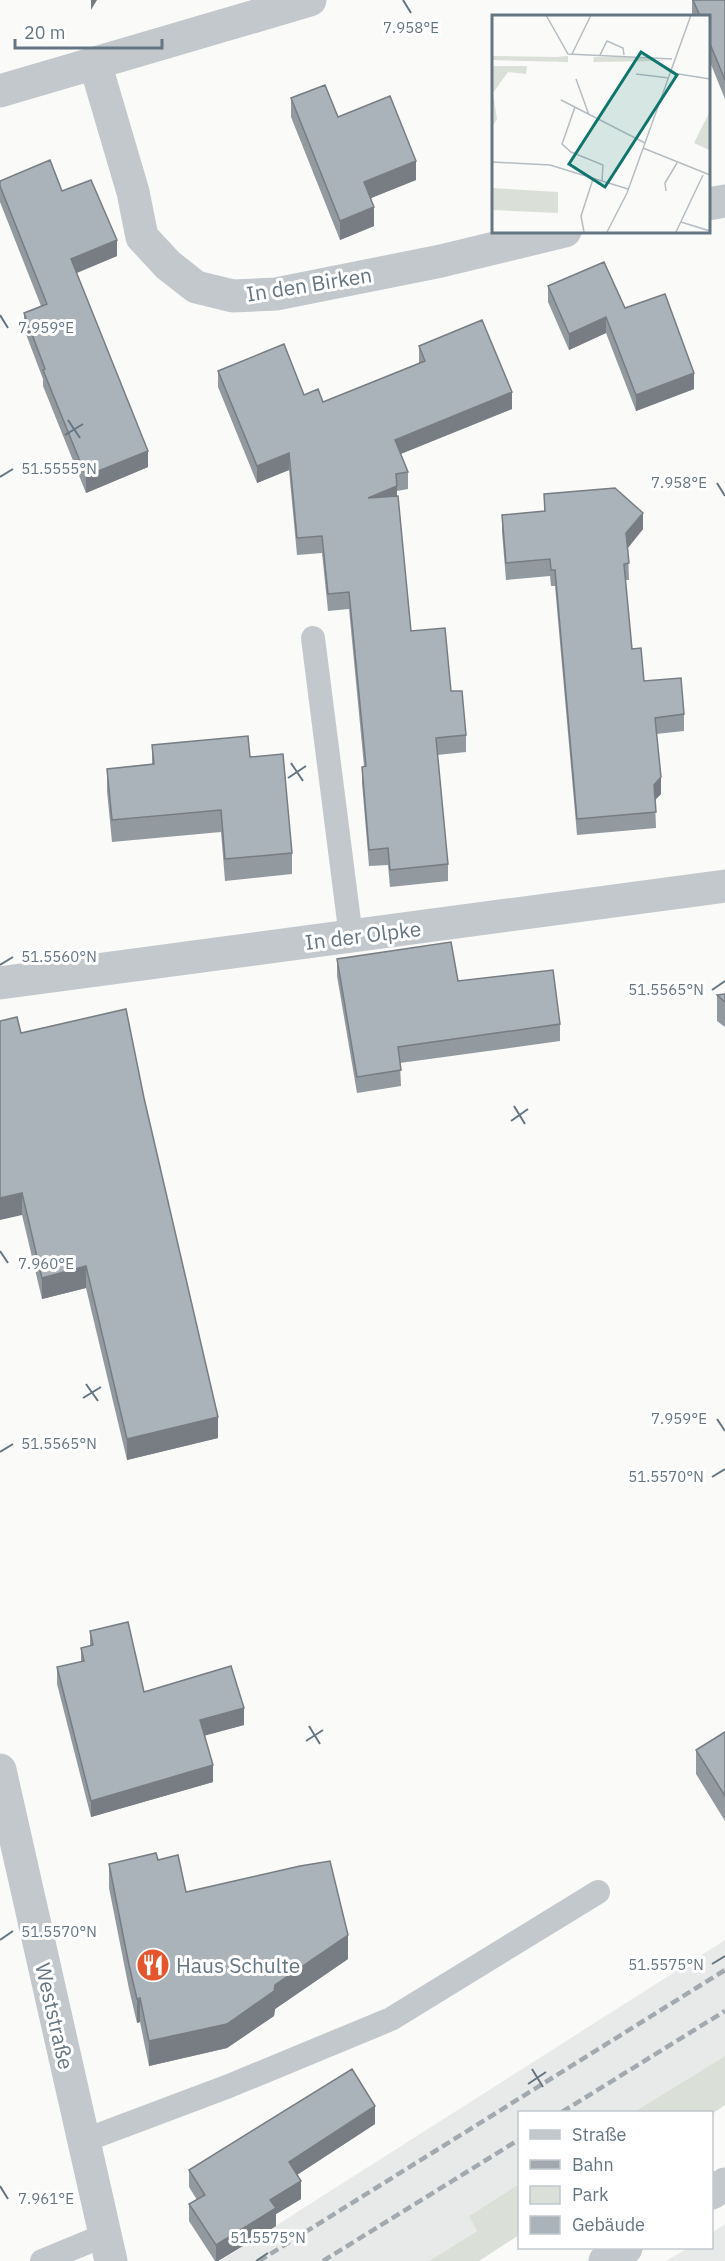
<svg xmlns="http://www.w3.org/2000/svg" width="725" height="2261" font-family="'IBM Plex Sans',sans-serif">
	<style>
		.built { fill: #e8e9e9 }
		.green { fill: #dadfd7 }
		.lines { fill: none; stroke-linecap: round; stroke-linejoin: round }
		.lane { stroke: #c3c8cc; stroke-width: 24 }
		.street { stroke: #c3c8cc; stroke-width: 33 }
		.rail { stroke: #a2aab0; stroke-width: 4.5; stroke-dasharray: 9 4.5; stroke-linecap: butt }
		.wall { fill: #929a9f }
		.shaded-wall { fill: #777d82 }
		.building { fill: #aab3b9; stroke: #777d82; stroke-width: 1.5 }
		.ticks { fill: none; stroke: #657683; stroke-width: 2 }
		.labels { text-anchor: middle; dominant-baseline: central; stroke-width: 6; stroke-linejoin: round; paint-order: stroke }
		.street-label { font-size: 21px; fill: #657683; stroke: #fff }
		.poi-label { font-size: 21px; fill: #657683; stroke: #fff; text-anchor: start }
		.inset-road { fill: none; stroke: #b5bdc2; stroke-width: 1.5 }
		.view { fill: #0f766e; fill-opacity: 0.15; stroke: #0f766e; stroke-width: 3 }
		.inset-edge { fill: none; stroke: #657683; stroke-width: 3 }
		.ticks-label { font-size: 15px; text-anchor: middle; fill: #657683; stroke: #fff; stroke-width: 6; stroke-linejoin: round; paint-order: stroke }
	</style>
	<rect width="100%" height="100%" fill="#fafaf8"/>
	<!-- built -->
	<path class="built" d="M725,1940V2056L634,2112H520L519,2184L469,2216L477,2231L429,2261H220Z
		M725,2224V2261H666L688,2248H712V2233Z"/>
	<!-- green -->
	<path class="green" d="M725,2056V2105L712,2114L634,2112Z
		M519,2184V2235L479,2261H429L477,2231L469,2216Z"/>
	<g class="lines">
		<!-- lane -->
		<path class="lane" d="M313,638L351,937
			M83,2141L229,2086L391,2019L598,1892
			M42,2261L105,2235"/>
		<!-- street -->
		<path class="street" d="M95,63L133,192L142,237L168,265L196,287L233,296L276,294L441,261L565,231
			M0,91L310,0
			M708,204L725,201
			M0,983L725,886
			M0,1770L111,2261
			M712,2193L725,2184
			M605,2261L626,2248"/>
		<!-- rail -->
		<path class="rail" d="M562,2112L725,2011
			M259,2261L725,1970
			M323,2261L520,2139"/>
	</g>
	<!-- wall -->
	<path class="wall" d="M692,0H725V99L708,57V16H692Z
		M291,98L338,117L416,180L370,198L374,226L340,240L291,117Z
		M0,181L62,191L117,256L77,273L148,467L86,493L43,386V379L24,329V313L41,306L0,202Z
		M548,286L625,308L694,389L636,411L606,333L569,350L548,302Z
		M419,346L512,409L401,454L408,472V489L397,491V496L411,631L451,691L466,735V752L437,755L448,864V881L390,887L388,865L369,866L362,783V767L364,766L349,609L328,611L322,553L297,555L289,470L257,483L218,387V371L304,395L323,402L419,363Z
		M544,494L643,529L628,548L629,580H625L632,649L644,681L684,714V731L656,734L661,794L655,800L656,828L577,835L555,586H551L550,576L506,580L502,532V515L544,511Z
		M152,745L250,757L292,853V874L225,881L221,832L112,842L107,791V769L152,764Z
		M337,959L458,981L560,1024V1041L400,1063L401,1086L357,1093L337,976Z
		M725,994V1027L717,1021V995Z
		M21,1033L144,1098L218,1438L127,1460L86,1288L42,1299L22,1215Z
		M90,1631L144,1692L244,1725L205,1735L213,1782L91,1817L57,1684V1667L81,1662V1648L90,1646Z
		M725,1732V1821L696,1774V1750Z
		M109,1864L186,1892L348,1959L275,2009L274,2016L227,2048L149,2066L140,2022L137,2023L129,1989L109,1888Z
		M375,2124L297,2175L301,2199L276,2214V2226L218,2261H215L189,2221V2204L197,2200L189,2187V2170Z"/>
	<!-- shaded-wall -->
	<path class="shaded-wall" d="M91,0H97L91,10Z
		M416,161V180L364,201V182Z
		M374,207V226L340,240V221Z
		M117,240V256L71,275V259Z
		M606,317V333L569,350V334Z
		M694,373V389L636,411V395Z
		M512,392V409L395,456V440Z
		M148,451V467L86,493V476Z
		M289,453V470L257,483V466Z
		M397,486V503L368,498Z
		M643,513V529L626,550V533Z
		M661,777V794L654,801V785Z
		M22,1193V1215L0,1220V1198Z
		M86,1266V1288L42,1299V1278Z
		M218,1417V1438L127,1460V1439Z
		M244,1708V1725L200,1737V1720Z
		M213,1765V1782L91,1817V1801Z
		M348,1935V1959L275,2009L274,2016L227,2048L149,2066V2041L275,1985Z
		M140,1998V2022L137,2023V1999Z
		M375,2106V2124L289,2180V2162Z
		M301,2181V2199L276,2214V2226L218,2261H216V2245L270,2200Z"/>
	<!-- building -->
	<path class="building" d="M693,0H725V80L708,39V16H700Z
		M325,85L338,117L390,96L416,161L364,182L374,207L340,221L291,98Z
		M50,160L62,191L91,180L117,240L71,259L148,451L86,476L43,370L45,369L24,313L47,304L0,186V181Z
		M604,262L625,308L665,294L694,373L636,395L606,317L569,334L548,286Z
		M482,320L512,392L395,440L408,472L396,474L397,486L368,498L398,496L411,631L445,628L451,691H462L466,735L436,738L448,864L390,870L388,848L369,850L362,767L366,766L349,592L328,594L322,536L297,538L289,453L257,466L218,371L284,344L304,395L318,389L323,402L425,361L419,346Z
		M615,488L643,513L626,533L629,563L624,564L632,649L641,648L644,681L681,678L684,714L655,718L661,777L654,785L656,812L577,819L555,570H551L550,559L506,563L502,515L545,511L544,494Z
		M248,736L250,757L283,754L292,853L225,859L221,810L112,820L107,769L154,764L152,745Z
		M451,942L458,981L553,970L560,1024L398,1047L401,1070L357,1077L337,959Z
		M725,994V1002L717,995Z
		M126,1009L144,1098L218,1417L127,1439L86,1266L42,1278L22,1193L0,1198V1021L17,1017L21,1033Z
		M128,1622L144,1692L231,1666L244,1708L200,1720L213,1765L91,1801L57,1667L84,1661L81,1648L93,1645L90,1631Z
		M725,1732V1796L696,1750Z
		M156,1853L158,1860L178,1855L186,1892L300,1866L330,1861L348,1935L275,1985L274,1991L227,2024L149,2041L140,1998L137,1999L129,1965L109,1864Z
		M352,2069L375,2106L289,2162L301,2181L270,2200L276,2208L216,2245L189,2204L205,2195L189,2170Z"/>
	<!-- ticks -->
	<path class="ticks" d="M403,0L411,13M0,315L8,328M68,420L80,438M65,435L83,424M0,477L13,469M717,483L725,496M291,763L303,781M288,778L306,766M0,965L13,957M712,990L725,981M514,1106L525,1124M511,1121L528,1109M0,1251L8,1263M86,1384L98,1401M83,1398L101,1387M717,1419L725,1431M0,1452L13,1444M712,1477L725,1469M309,1726L320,1744M306,1741L323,1730M0,1940L13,1931M712,1964L725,1956M532,2069L543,2087M528,2084L546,2072M0,2186L8,2199M256,2261L268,2253"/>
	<!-- icons -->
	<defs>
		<symbol id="restaurant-disc" viewBox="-11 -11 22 22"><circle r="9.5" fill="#e4572e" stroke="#fff"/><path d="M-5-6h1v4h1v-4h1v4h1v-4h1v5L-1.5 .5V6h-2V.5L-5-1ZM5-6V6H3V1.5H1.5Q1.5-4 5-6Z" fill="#fff"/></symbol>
	</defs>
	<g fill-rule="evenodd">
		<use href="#restaurant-disc" x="134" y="1946" width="38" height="38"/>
	</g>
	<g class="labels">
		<!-- street labels -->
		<g class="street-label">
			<text transform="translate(309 284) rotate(-9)">In den Birken</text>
			<text transform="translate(363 935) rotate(-7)">In der Olpke</text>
			<text transform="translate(55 2016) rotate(77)">Weststraße</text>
		</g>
		<!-- poi labels -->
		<g class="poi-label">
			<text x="176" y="1965">Haus Schulte</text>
		</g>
	</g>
	<!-- overview -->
	<g transform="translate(492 15)">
		<rect width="218" height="218" fill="#fafaf8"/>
		<path d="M0,41L65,42L76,41V47L0,45ZM102,42H140L173,46L101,47ZM0,51H35L34,59L16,57L1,78L5,104L0,112ZM217,98V135L202,128ZM0,173L66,177V198L0,195Z" fill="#dadfd7"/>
		<path class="inset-road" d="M54,0L76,39L180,44M80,39L99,0M108,40L115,26L131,33L132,40M180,58L218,64M144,59L177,63M84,64L97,100M69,85L153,128M83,92L70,129L79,137L111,150L110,166M151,133L218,160M0,147L58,150L136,174M174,176L173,168L185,148M189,207L218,216M92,217L89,201L101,164M115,217L135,178L199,0M184,217L211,160"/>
		<path class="view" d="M149,37L185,60L113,172L77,149Z"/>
		<rect width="218" height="218" class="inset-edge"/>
	</g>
	<g class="ticks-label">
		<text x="411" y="33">7.958°E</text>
		<text x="46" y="333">7.959°E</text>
		<text x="59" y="474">51.5555°N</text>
		<text x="679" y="488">7.958°E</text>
		<text x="59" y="962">51.5560°N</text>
		<text x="666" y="995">51.5565°N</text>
		<text x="46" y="1269">7.960°E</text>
		<text x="679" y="1424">7.959°E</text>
		<text x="59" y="1449">51.5565°N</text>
		<text x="666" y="1482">51.5570°N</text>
		<text x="59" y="1937">51.5570°N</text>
		<text x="666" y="1970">51.5575°N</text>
		<text x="46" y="2204">7.961°E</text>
		<text x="268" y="2243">51.5575°N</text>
	</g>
	<!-- legend -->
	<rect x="518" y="2111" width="195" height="138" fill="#ffffff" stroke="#c1c8cd" stroke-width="1.5"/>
	<rect x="530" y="2130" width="30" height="9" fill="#c3c8cc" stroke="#c1c8cd" stroke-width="1.5"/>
	<text x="572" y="2141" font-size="18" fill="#657683">Straße</text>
	<rect x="530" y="2160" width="30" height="9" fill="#a2aab0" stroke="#c1c8cd" stroke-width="1.5"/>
	<text x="572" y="2171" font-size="18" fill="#657683">Bahn</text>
	<rect x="530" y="2186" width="30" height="18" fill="#dadfd7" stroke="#c1c8cd" stroke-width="1.5"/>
	<text x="572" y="2201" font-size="18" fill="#657683">Park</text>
	<rect x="530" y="2216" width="30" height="18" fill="#aab3b9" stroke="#c1c8cd" stroke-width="1.5"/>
	<text x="572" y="2231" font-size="18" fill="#657683">Gebäude</text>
	<!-- scale -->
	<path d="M15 39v9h147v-9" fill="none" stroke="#657683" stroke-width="3"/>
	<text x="24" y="39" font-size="18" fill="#657683" stroke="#ffffff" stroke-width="4.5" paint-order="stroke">20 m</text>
</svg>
